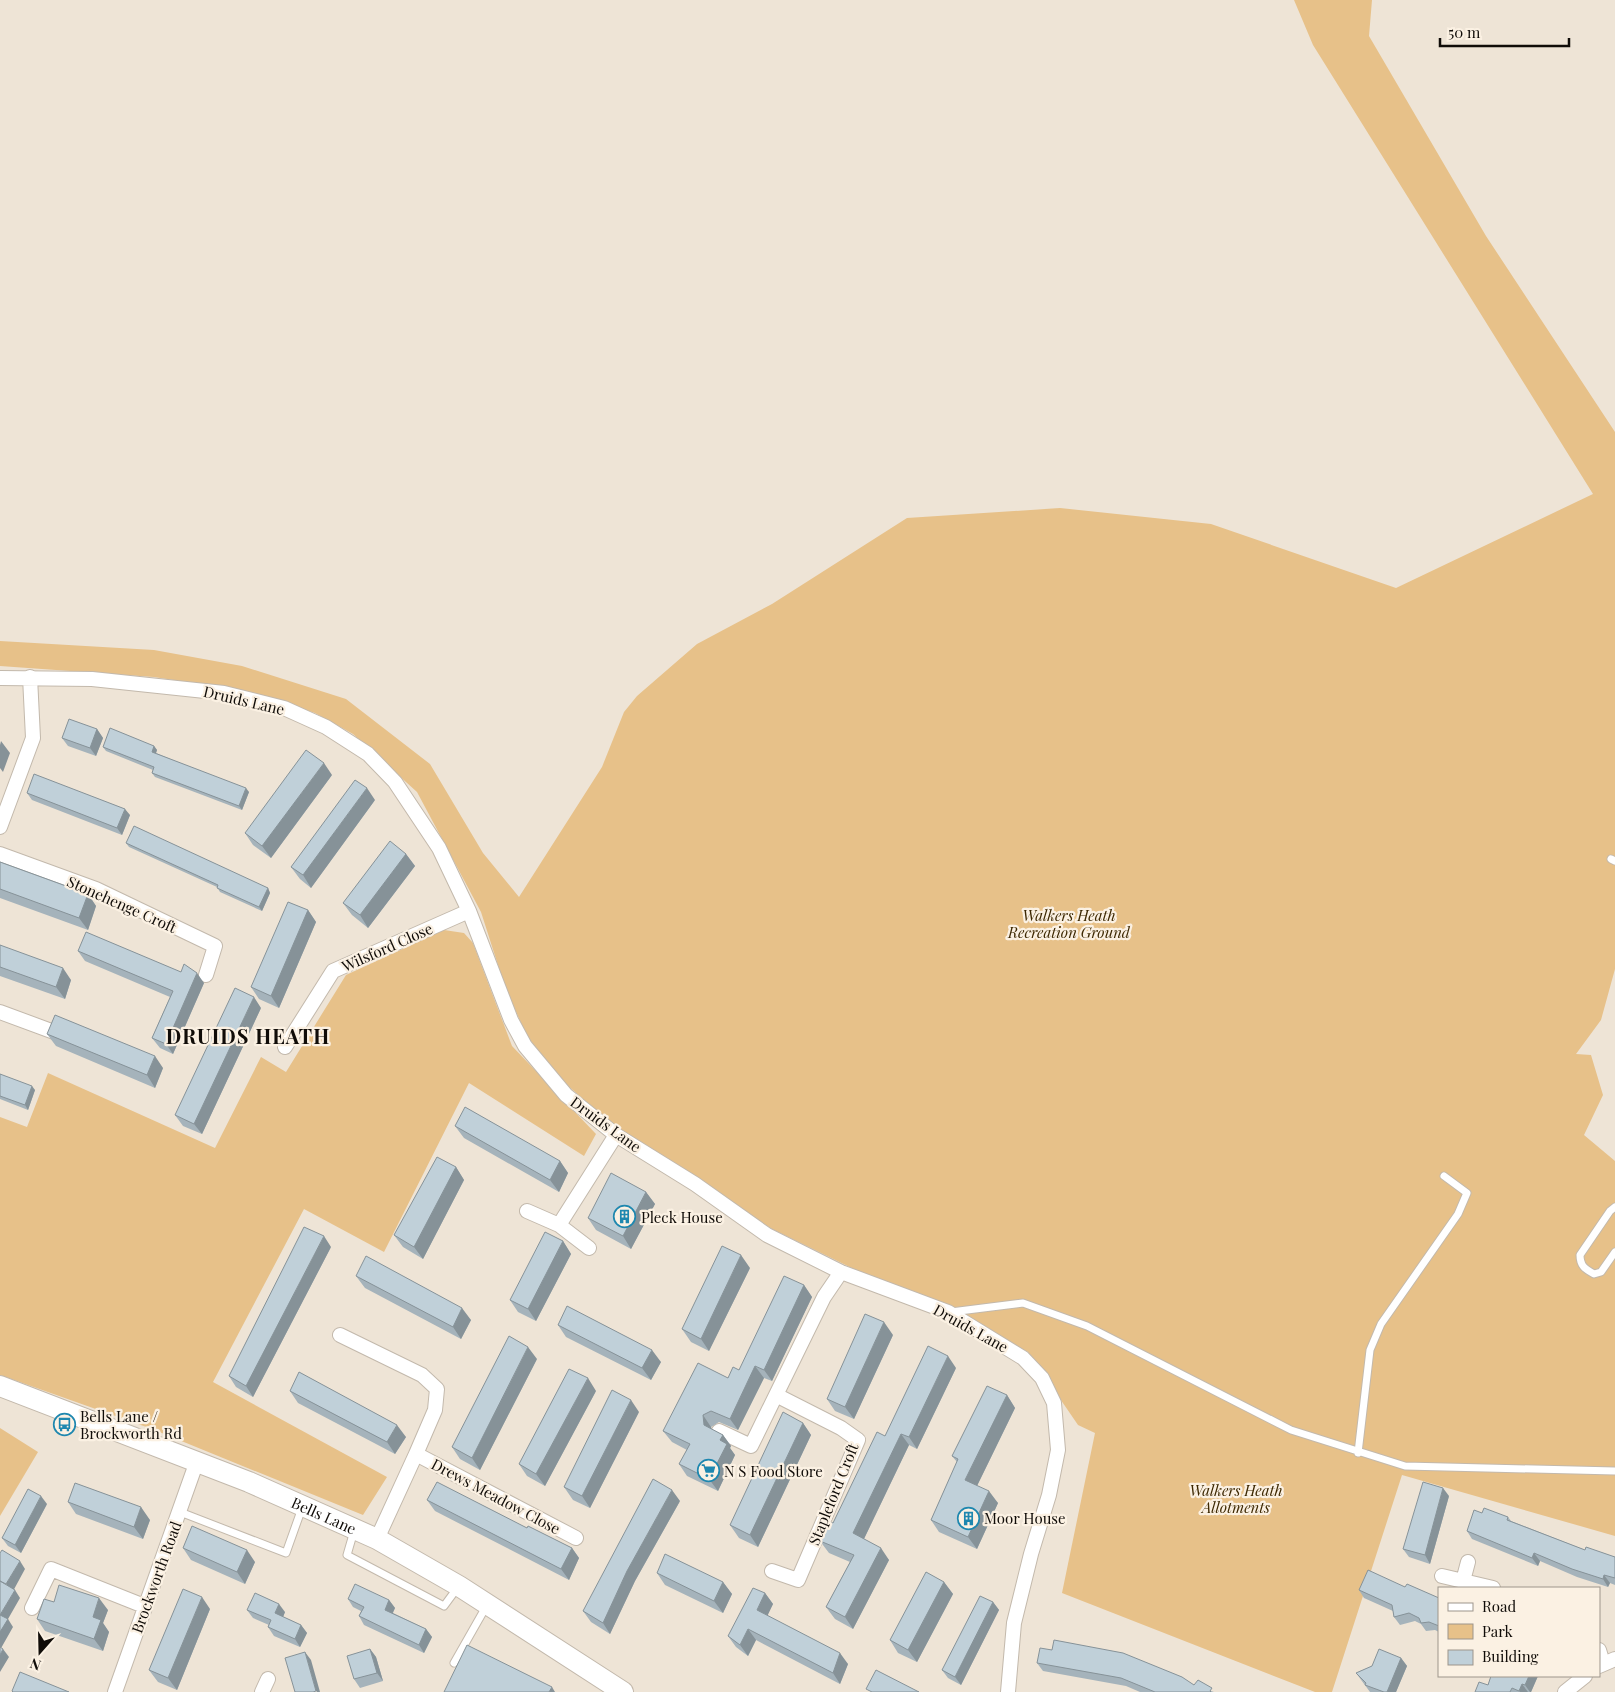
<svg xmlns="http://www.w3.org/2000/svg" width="1615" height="1692" font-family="'Playfair Display',serif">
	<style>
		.green { fill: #e7c189 }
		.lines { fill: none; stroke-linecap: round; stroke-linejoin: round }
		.lane-casing { stroke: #c3b9ac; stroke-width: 9 }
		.street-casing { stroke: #c3b9ac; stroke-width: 16 }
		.secondary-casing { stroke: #c3b9ac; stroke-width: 22 }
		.lane { stroke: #fff; stroke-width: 7 }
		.street { stroke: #fff; stroke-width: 14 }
		.secondary { stroke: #fff; stroke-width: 20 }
		.wall { fill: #a5b3bb }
		.shaded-wall { fill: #869298 }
		.building { fill: #c0d0d9; stroke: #869298 }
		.labels { text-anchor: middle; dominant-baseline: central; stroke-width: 4.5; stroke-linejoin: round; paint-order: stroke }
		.street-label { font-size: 15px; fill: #100c08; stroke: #fbf1e3 }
		.park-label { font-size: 15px; font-style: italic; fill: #3d2802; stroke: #fbf1e3 }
		.poi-label { font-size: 15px; fill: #100c08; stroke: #fbf1e3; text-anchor: start }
		.district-label { font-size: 20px; font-weight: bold; letter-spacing: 1px; fill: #100c08; stroke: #fbf1e3 }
	</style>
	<rect width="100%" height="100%" fill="#eee4d6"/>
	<!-- green -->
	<path class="green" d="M1294,0H1372L1369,36L1486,236L1615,432V969L1601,1020L1576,1054L1591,1055L1603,1095L1584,1135L1615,1161V1536L1402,1475L1332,1692H1315L1062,1593L1095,1433L1078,1425L1028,1352L950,1309L862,1273L772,1229L617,1129L566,1084L542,1057L526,1034L505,987L481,912L417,792L353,734L315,713L251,692L154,677L0,666V641L154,650L242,666L346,699L430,764L483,853L519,897L602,767L624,712L637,696L697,644L772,604L907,518L1060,508L1211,524L1396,588L1593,494L1313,45Z
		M444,930L464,933L473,943L512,1046L596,1134L584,1156L469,1083L384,1252L304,1209L213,1382L387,1477L363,1515L152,1429L0,1375V1117L27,1127L48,1073L215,1148L261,1057L286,1072L346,975Z
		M0,1428L38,1452L0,1516Z"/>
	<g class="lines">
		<defs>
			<path id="lane" d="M1611,859L1615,861
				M1615,1207L1610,1211L1580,1255C1580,1266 1585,1269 1594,1274L1601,1272L1615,1252
				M951,1312L1023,1303L1087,1326L1291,1430L1405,1466L1615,1471
				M1358,1453L1370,1350L1381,1324L1458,1214L1467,1193L1444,1176
				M180,1512L286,1553L302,1508
				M354,1531L347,1555L444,1606L458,1587
				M454,1663L487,1605"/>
			<path id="street" d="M0,678L92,679L224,693L284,708L326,727L368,754L395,782L439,848L469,911L511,1020L525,1046L566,1095L616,1135L695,1184L767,1235L841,1272L948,1312L1023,1358L1042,1378L1054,1403L1058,1450L1049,1495L1031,1554L1014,1623L1008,1692
				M0,827L33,738L30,677
				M0,854L96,889L215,946L206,975
				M0,1012L54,1032
				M285,1047L333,971L469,911
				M527,1211L559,1225L589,1248
				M559,1225L616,1135
				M340,1335L422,1375L437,1389L435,1410L416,1454
				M719,1431L751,1446L776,1395
				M377,1539L416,1454L576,1538
				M772,1571L798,1580L858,1440L841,1428L776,1395L824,1297L841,1272
				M1442,1576L1493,1588
				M1463,1581L1468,1562
				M32,1608L51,1569L144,1606
				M1599,1650L1603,1663
				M1599,1666L1615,1659
				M115,1692L197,1461
				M262,1692L268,1679
				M1565,1692L1585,1676"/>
			<g id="secondary">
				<path id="s1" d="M0,1386L249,1482L377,1539L459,1586L623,1692"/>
			</g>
		</defs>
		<!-- lane casing -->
		<use href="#lane" class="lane-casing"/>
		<!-- street casing -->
		<use href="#street" class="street-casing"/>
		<!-- secondary casing -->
		<use href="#secondary" class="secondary-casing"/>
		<!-- lane -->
		<use href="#lane" class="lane"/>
		<!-- street -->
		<use href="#street" class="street"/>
		<!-- secondary -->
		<use href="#secondary" class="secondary"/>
	</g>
	<!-- wall -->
	<path class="wall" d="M97,729L103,738L96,756L68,746L62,738Z
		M154,746L157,750L156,753L249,792L242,810L155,777L152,773L153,770L106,751L103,747Z
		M332,775L271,858L253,845L245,833Z
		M27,793L130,815L122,835L32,800Z
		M375,800L311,888L300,879L291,867Z
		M126,843L268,888L270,893L262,911L220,892L217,887L129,847Z
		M406,854L415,866L368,928L352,915L343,903Z
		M0,862L88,894L96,906L88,930L0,898Z
		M308,910L316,922L279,1008L259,999L251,987Z
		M0,945L71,980L65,999L0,976Z
		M78,951L181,972L204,983L173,1054L160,1048L152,1038L170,997L85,961Z
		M261,1008L202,1134L183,1126L175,1115Z
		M47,1034L163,1068L155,1088L56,1046Z
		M0,1074L35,1090L28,1110L0,1099Z
		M455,1126L560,1161L568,1173L559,1192L464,1138Z
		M456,1167L464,1180L423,1259L403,1247L394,1235Z
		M646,1192L655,1204L631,1249L596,1230L588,1218Z
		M563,1241L571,1254L536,1321L518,1312L510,1300Z
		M331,1247L253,1397L236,1387L229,1376Z
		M750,1268L709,1351L691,1342L682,1329Z
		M356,1276L471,1320L461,1339L365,1288Z
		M804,1285L812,1297L772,1381L764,1378L738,1430L719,1422L711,1427L712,1429L723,1435L731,1446L730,1448L735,1455L718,1491L687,1476L679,1464L687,1450L672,1442L663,1431L739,1370Z
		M558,1325L661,1362L651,1380L566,1337Z
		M893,1335L854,1419L835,1411L827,1399Z
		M537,1359L480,1470L460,1459L452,1447Z
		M956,1368L917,1449L909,1445L864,1539L889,1560L853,1629L835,1619L826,1607L850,1562L829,1553L820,1541L833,1523L885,1436Z
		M290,1391L406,1437L395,1454L298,1403Z
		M596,1391L545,1486L527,1476L519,1464Z
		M1007,1395L1015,1408L977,1486L998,1503L977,1549L939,1532L931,1520L957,1462L952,1456Z
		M639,1412L590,1508L573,1500L564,1487Z
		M803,1423L811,1435L758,1547L739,1538L730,1525Z
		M1449,1496L1430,1564L1409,1557L1403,1549Z
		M427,1500L527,1528L572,1548L579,1558L569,1580L435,1511Z
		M680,1501L635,1581L610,1634L591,1622L583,1611Z
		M68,1502L150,1520L143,1539L76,1514Z
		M47,1504L21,1553L8,1546L2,1538Z
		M1482,1513L1508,1517L1511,1521L1585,1550L1615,1557V1585L1610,1583L1608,1587L1577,1577L1540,1561L1538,1566L1472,1539L1467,1531Z
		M183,1548L255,1562L245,1584L191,1560Z
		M657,1573L723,1582L732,1594L723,1613L665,1585Z
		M944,1582L953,1594L917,1662L898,1653L890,1640Z
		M1405,1587L1439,1598V1632L1435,1630L1426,1631L1421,1624L1415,1621L1400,1625L1394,1617L1393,1611L1364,1598L1359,1590Z
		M765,1593L773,1604L767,1615L848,1664L840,1684L756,1640L748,1656L736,1647L728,1636Z
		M348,1599L389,1600L395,1608L393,1613L426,1629L432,1637L424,1653L364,1625L359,1616L361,1611L353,1607Z
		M54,1602L108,1610L103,1623L109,1632L103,1651L45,1631L37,1619Z
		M993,1602L999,1610L961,1685L948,1678L942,1670Z
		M210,1609L177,1690L158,1682L149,1670Z
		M247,1610L285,1612L283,1617L301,1625L307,1633L300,1647L274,1636L268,1627L269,1625L253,1618Z
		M370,1649L376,1657L383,1681L360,1688L354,1679Z
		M1401,1658L1407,1666L1396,1692H1370L1356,1673L1372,1666Z
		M1037,1663L1194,1685L1214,1692H1140L1126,1686L1043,1671Z
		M1491,1676H1538L1531,1692H1475L1488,1685Z"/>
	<!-- shaded-wall -->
	<path class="shaded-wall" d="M97,729L103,738L96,756L90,748Z
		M1,741L10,753L3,772L0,768V745Z
		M154,746L157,750L155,756L152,752Z
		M324,763L332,775L271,858L262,846Z
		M246,788L249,792L242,810L239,806Z
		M367,788L375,800L311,888L303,875Z
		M125,809L130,815L122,835L117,828Z
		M406,854L415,866L368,928L360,915Z
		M268,888L270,893L262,911L259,907Z
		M88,894L96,906L88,930L79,918Z
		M308,910L316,922L279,1008L271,996Z
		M63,968L71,980L65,999L56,987Z
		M197,973L204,983L173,1054L166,1044Z
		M254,997L261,1008L202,1134L194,1124Z
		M155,1056L163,1068L155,1088L147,1075Z
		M32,1086L35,1090L28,1110L25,1105Z
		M560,1161L568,1173L559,1192L550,1180Z
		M456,1167L464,1180L423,1259L414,1247Z
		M646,1192L655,1204L631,1249L623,1236Z
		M324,1236L331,1247L253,1397L246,1386Z
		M563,1241L571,1254L536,1321L528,1309Z
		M741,1255L750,1268L709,1351L701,1339Z
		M804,1285L812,1297L772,1381L764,1370Z
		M462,1308L471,1320L461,1339L453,1327Z
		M884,1322L893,1335L854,1419L845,1407Z
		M528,1347L537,1359L480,1470L472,1458Z
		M652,1350L661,1362L651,1380L642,1368Z
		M948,1356L956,1368L917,1449L909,1437Z
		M755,1366L764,1378L738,1430L730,1419Z
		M588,1378L596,1391L545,1486L536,1474Z
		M1007,1395L1015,1408L974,1492L965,1480Z
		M631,1400L639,1412L590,1508L582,1496Z
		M703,1415L711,1427L712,1436L704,1425Z
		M803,1423L811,1435L758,1547L750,1535Z
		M397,1425L406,1437L395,1454L387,1442Z
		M901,1434L909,1445L861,1545L853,1533Z
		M723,1435L731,1446L730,1448L735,1455L718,1491L709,1479L720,1440Z
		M1443,1488L1449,1496L1430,1564L1425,1555Z
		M672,1490L680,1501L635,1581L610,1634L603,1623L627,1571Z
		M989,1491L998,1503L977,1549L968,1537Z
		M41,1496L47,1504L21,1553L15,1545Z
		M141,1507L150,1520L143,1539L134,1527Z
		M572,1548L579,1558L569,1580L561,1569Z
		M881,1548L889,1560L853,1629L845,1617Z
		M247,1550L255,1562L245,1584L237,1572Z
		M1534,1553L1540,1561L1538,1566L1532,1558Z
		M20,1561L25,1569L12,1593L6,1584Z
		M1604,1575L1610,1583L1608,1587L1603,1579Z
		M723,1582L732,1594L723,1613L714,1601Z
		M944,1582L953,1594L917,1662L908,1650Z
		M15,1590L20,1598L8,1619L13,1627L0,1650V1615Z
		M765,1593L773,1604L765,1621L757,1610Z
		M202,1597L210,1609L177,1690L168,1678Z
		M99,1598L108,1610L103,1623L109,1632L103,1651L94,1639L93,1617Z
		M389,1600L395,1608L390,1618L385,1610Z
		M993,1602L999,1610L961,1685L955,1677Z
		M279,1604L285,1612L281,1622L275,1613Z
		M301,1625L307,1633L300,1647L295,1639Z
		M426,1629L432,1637L424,1653L419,1645Z
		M748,1629L756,1640L748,1656L740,1645Z
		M3,1649L9,1657L0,1672V1655Z
		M370,1649L376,1657L383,1681L377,1673Z
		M305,1652L311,1660L320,1692H317L316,1691Z
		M840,1653L848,1664L840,1684L833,1673Z
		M1401,1658L1407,1666L1396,1692H1387Z
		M1529,1676H1538L1531,1692H1530L1525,1685Z
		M1522,1684L1528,1692H1520L1519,1691Z
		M552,1687L555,1692H549Z"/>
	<!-- building -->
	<path class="building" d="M69,719L97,729L90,748L62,738Z
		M110,728L154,746L152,752L246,788L239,806L152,773L154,767L103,747Z
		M306,750L324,763L262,846L245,833Z
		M34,774L125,809L117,828L27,793Z
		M355,780L367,788L303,875L291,867Z
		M134,826L268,888L259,907L217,888L218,885L126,843Z
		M390,841L406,854L360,915L343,903Z
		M0,862L88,894L79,918L0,889Z
		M288,902L308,910L271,996L251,987Z
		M86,932L181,972L184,964L197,973L166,1044L152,1038L173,991L78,951Z
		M0,945L63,968L56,987L0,967Z
		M235,988L254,997L194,1124L175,1115Z
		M55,1015L155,1056L147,1075L47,1034Z
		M0,1074L32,1086L25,1105L0,1096Z
		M465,1107L560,1161L550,1180L455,1126Z
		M437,1157L456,1167L414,1247L394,1235Z
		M611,1173L646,1192L623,1236L588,1218Z
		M304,1227L324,1236L246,1386L229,1376Z
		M545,1232L563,1241L528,1309L510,1300Z
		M722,1246L741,1255L701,1339L682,1329Z
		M366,1256L462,1308L453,1327L356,1276Z
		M784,1276L804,1285L764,1370L755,1366L730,1419L711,1411L703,1415L704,1425L723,1435L720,1440L727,1444L709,1479L679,1464L690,1444L663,1431L698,1363L728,1378L733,1367L739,1370Z
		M567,1306L652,1350L642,1368L558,1325Z
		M865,1314L884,1322L845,1407L827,1399Z
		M509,1336L528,1347L472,1458L452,1447Z
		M928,1346L948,1356L909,1437L901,1434L853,1533L881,1548L845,1617L826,1607L854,1555L820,1541L829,1522L833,1523L877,1432L885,1436Z
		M569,1369L588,1378L536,1474L519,1464Z
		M299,1372L397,1425L387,1442L290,1391Z
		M987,1386L1007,1395L965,1480L989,1491L968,1537L931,1520L958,1459L952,1456Z
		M612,1390L631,1400L582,1496L564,1487Z
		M783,1412L803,1423L750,1535L730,1525Z
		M653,1479L672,1490L627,1571L603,1623L583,1611Z
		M437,1482L527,1528L528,1526L572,1548L561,1569L427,1500Z
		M1423,1482L1443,1488L1425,1555L1403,1549Z
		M75,1483L141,1507L134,1527L68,1502Z
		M28,1489L41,1496L15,1545L2,1538Z
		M1484,1508L1508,1517L1507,1520L1585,1550L1586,1547L1615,1557V1578L1604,1575L1603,1579L1572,1569L1534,1553L1532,1558L1467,1531L1474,1510L1482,1513Z
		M192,1526L247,1550L237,1572L183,1548Z
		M2,1550L20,1561L6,1584L0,1581V1553Z
		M665,1554L723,1582L714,1601L657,1573Z
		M1368,1570L1405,1587L1407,1584L1439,1598V1626L1429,1622L1421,1623L1419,1618L1409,1613L1394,1617L1392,1605L1359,1590Z
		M926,1572L944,1582L908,1650L890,1640Z
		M0,1581L15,1590L0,1615L8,1619L0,1632Z
		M355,1584L389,1600L385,1610L426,1629L419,1645L359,1616L364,1607L348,1599Z
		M59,1585L99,1598L93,1617L101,1620L94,1639L37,1619L44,1599L54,1602Z
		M753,1588L765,1593L757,1610L840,1653L833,1673L748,1629L740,1645L728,1636Z
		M183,1589L202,1597L168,1678L149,1670Z
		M255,1593L279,1604L275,1613L301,1625L295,1639L268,1627L271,1620L247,1610Z
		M980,1596L993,1602L955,1677L942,1670Z
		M1054,1640L1123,1653L1182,1677L1194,1685L1198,1680L1212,1688L1210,1691L1211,1692H1155L1121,1678L1037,1663L1040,1648L1052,1650Z
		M467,1645L552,1687L549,1692H444Z
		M0,1647L3,1649L0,1655Z
		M370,1649L377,1673L354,1679L347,1656Z
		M1379,1649L1401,1658L1387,1692H1384L1365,1685L1366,1683L1356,1673L1372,1666Z
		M305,1652L316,1691L313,1692H295L285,1658Z
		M876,1670L919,1692H872L866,1689Z
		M20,1672L69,1692H13L12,1691Z
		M1491,1676H1529L1525,1685L1522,1684L1519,1691L1512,1688L1510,1692H1475L1479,1682L1488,1685Z"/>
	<!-- icons -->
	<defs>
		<symbol id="building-ring" viewBox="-11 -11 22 22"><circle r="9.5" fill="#fbf1e3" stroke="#1e87af" stroke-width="1.5"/><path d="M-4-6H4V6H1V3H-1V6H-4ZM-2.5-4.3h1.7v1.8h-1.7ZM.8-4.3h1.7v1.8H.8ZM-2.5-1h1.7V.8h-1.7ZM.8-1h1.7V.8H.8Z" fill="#1e87af"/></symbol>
		<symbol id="bus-ring" viewBox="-11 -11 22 22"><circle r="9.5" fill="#fbf1e3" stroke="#1e87af" stroke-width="1.5"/><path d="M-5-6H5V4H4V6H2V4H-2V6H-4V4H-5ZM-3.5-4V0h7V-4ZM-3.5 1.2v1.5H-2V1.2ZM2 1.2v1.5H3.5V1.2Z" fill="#1e87af"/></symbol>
		<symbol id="supermarket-ring" viewBox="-11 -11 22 22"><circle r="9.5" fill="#fbf1e3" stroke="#1e87af" stroke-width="1.5"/><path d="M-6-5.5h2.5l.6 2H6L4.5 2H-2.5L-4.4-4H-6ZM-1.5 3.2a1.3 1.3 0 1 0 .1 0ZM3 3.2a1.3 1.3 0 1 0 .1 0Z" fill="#1e87af"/></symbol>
	</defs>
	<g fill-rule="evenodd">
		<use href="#building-ring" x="612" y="1204" width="25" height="25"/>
		<use href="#bus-ring" x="52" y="1412" width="25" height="25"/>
		<use href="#supermarket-ring" x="696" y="1458" width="25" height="25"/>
		<use href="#building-ring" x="956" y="1506" width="25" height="25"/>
	</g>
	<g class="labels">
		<!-- street labels -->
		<g class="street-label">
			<text transform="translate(244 700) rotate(13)">Druids Lane</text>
			<text transform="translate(122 904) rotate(24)">Stonehenge Croft</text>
			<text transform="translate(387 947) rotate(-24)">Wilsford Close</text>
			<text transform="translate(606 1124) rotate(36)">Druids Lane</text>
			<text transform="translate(971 1328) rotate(29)">Druids Lane</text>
			<text transform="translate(833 1494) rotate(-68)">Stapleford Croft</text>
			<text transform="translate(496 1496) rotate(28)">Drews Meadow Close</text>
			<text stroke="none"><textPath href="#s1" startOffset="349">Bells Lane</textPath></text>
			<text transform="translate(156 1577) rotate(-70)">Brockworth Road</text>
		</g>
		<!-- park labels -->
		<g class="park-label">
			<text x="1069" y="915">Walkers Heath<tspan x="1069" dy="17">Recreation Ground</tspan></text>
			<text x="1236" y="1490">Walkers Heath<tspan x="1236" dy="17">Allotments</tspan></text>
		</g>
		<!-- poi labels -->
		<g class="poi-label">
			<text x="641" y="1217">Pleck House</text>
			<text x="80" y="1416">Bells Lane /<tspan x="80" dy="17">Brockworth Rd</tspan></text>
			<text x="724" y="1471">N S Food Store</text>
			<text x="984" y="1518">Moor House</text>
		</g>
		<!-- district labels -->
		<g class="district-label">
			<text x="248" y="1035">DRUIDS HEATH</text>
		</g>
	</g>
	<!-- legend -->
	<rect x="1438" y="1587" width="162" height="90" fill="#fbf1e3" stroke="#9d958b"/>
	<rect x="1448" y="1603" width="25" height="8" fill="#ffffff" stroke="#9d958b"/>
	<text x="1482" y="1612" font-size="15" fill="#100c08">Road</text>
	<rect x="1448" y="1624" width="25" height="15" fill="#e7c189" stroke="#9d958b"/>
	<text x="1482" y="1637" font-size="15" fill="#100c08">Park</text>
	<rect x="1448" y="1650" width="25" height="15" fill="#c0d0d9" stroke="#9d958b"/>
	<text x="1482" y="1662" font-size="15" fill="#100c08">Building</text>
	<!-- north arrow -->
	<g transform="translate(40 1652) rotate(200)" stroke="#fbf1e3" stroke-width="4" paint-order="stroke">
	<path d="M0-4L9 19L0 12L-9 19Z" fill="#100c08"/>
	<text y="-8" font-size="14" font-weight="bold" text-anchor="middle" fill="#100c08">N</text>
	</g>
	<!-- scale -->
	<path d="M1440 38v8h129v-8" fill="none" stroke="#100c08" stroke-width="2.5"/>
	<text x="1448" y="38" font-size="15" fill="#100c08" stroke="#fbf1e3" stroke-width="4" paint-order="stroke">50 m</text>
</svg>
